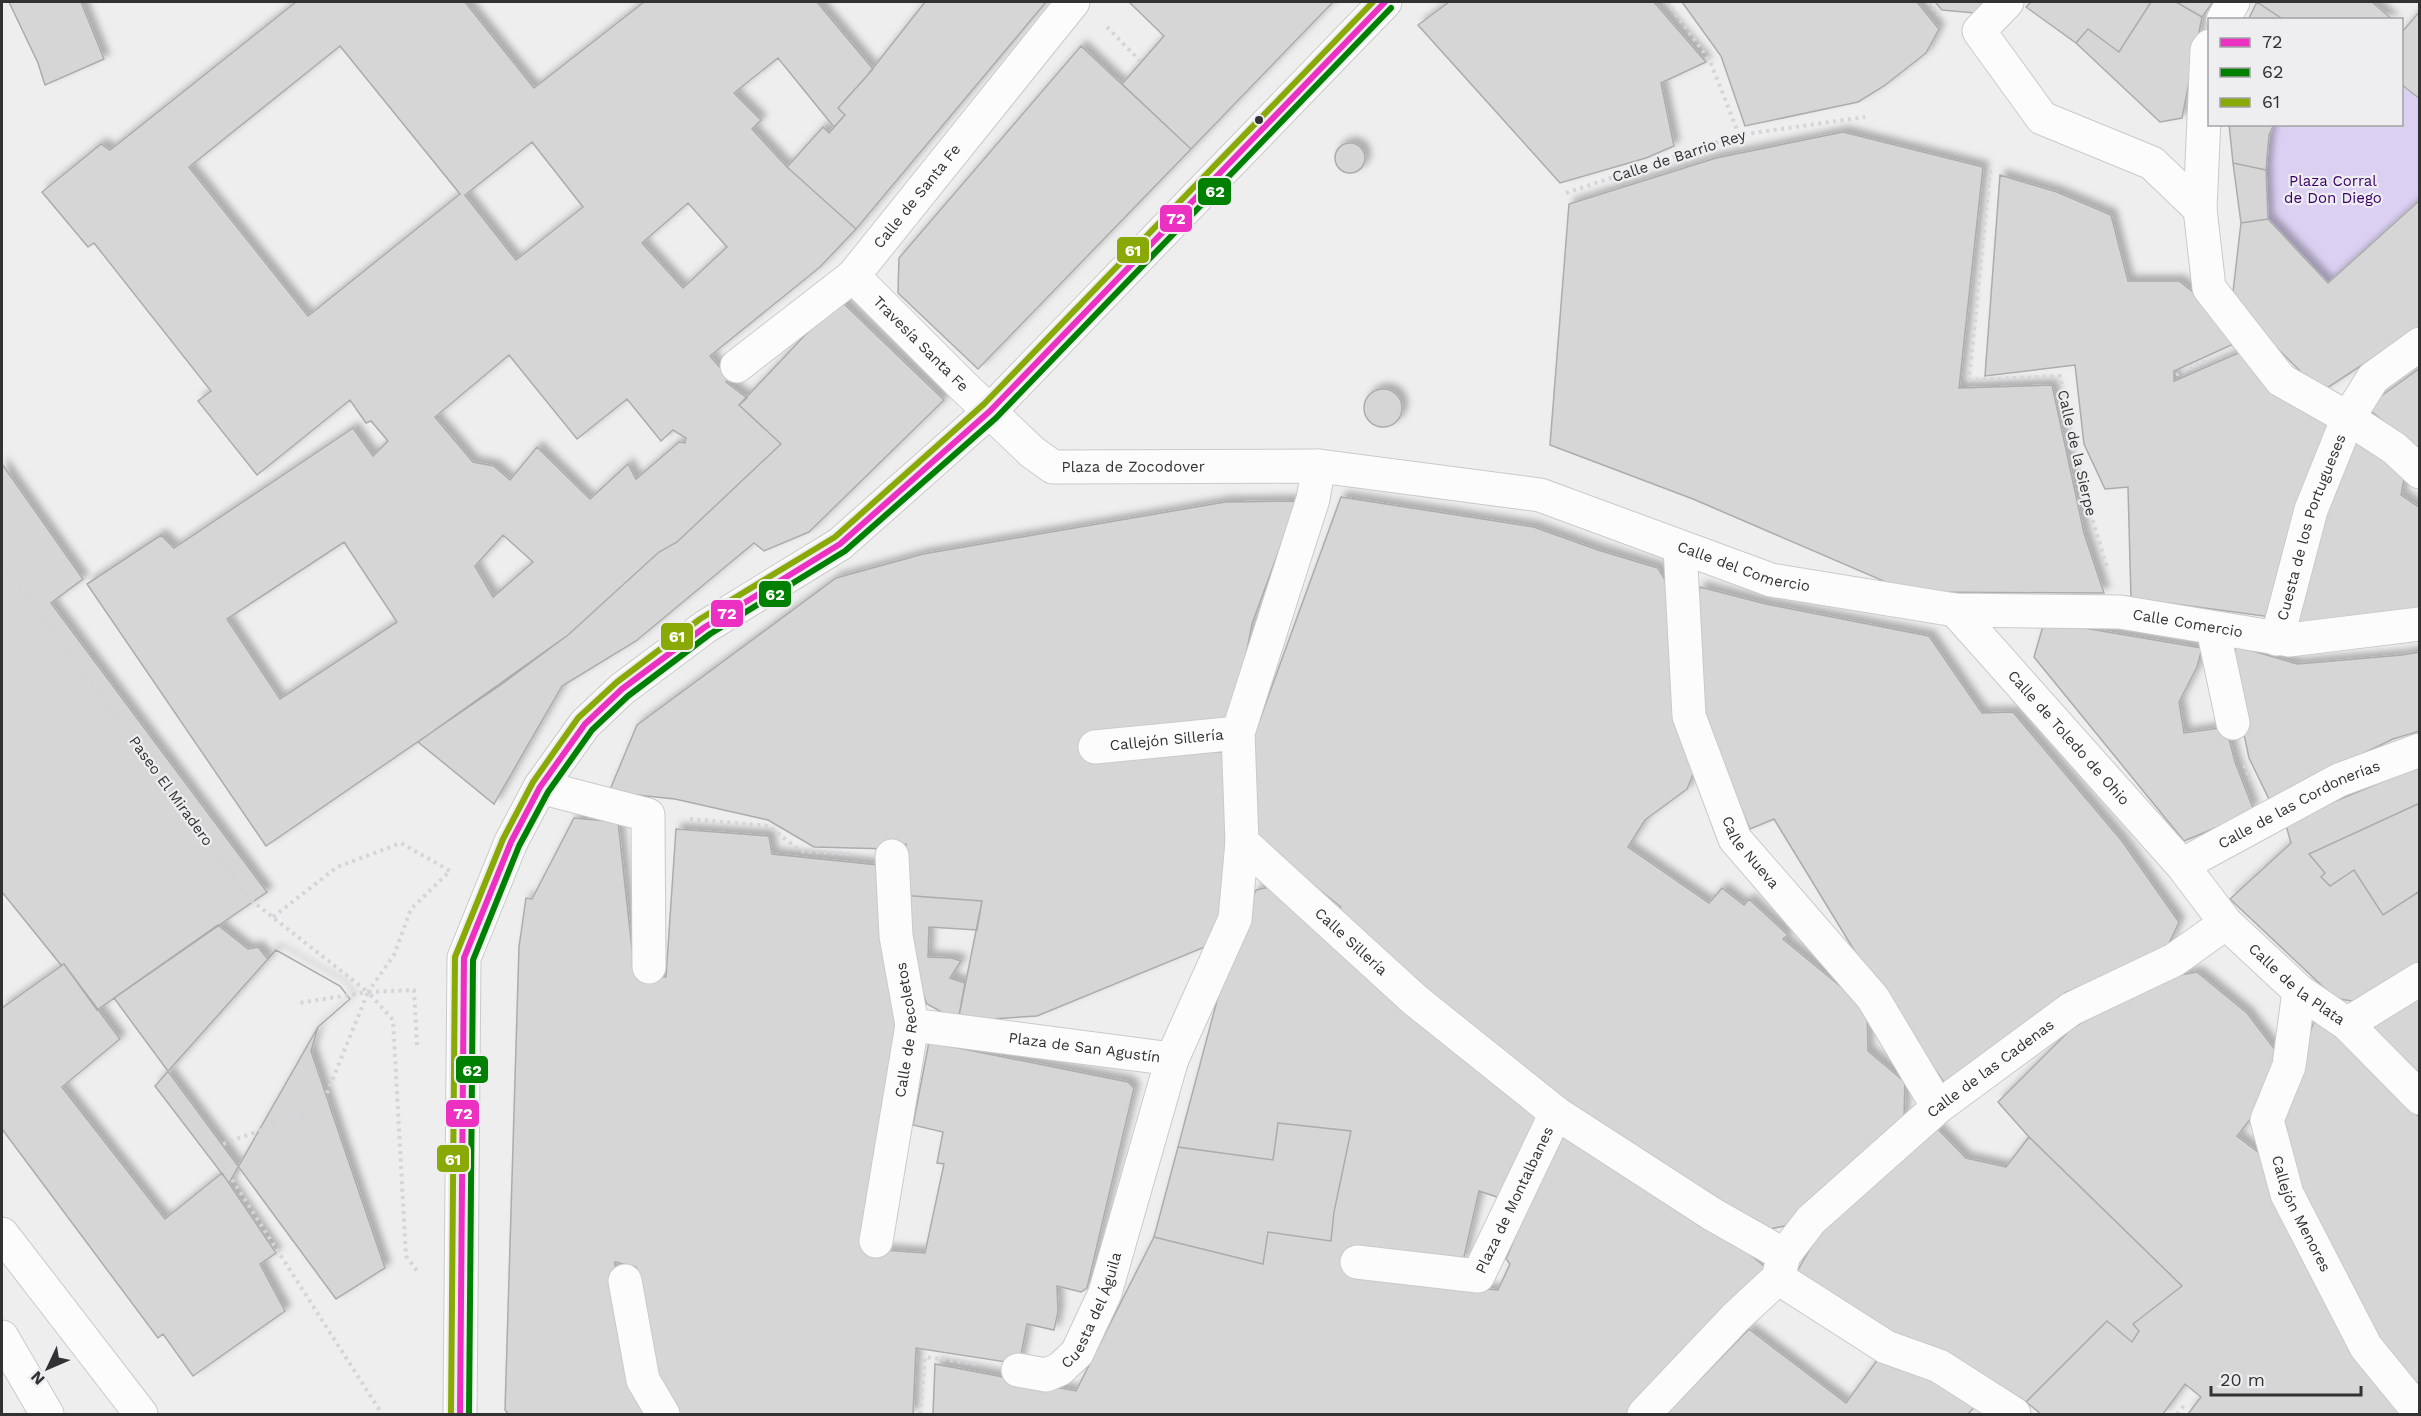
<svg xmlns="http://www.w3.org/2000/svg" width="2421" height="1416" font-family="'Work Sans',sans-serif">
	<style>
		.green { fill: #dbd0f2 }
		.building { fill: #d6d6d7; stroke: #acacad; stroke-width: 1.5; fill-rule: evenodd; filter: url(#shadow) }
		.lines { fill: none; stroke-linecap: round; stroke-linejoin: round }
		.minor-casing { stroke: #cacacb; stroke-width: 35 }
		.path { stroke: #d5d4d6; stroke-width: 4; stroke-dasharray: 3 4.5; stroke-linecap: butt }
		.minor { stroke: #fcfcfd; stroke-width: 33 }
		.bus-1-casing { stroke: #eeedf0; stroke-width: 10 }
		.bus-2-casing { stroke: #eeedf0; stroke-width: 10 }
		.bus-3-casing { stroke: #eeedf0; stroke-width: 10 }
		.bus-1 { stroke: #ec31c2; stroke-width: 6 }
		.bus-2 { stroke: #008001; stroke-width: 6 }
		.bus-3 { stroke: #89aa06; stroke-width: 6 }
		.bus-dot { fill: #323233; stroke: #eeedf0; stroke-width: 2 }
		.labels { text-anchor: middle; dominant-baseline: central; stroke-width: 4.5; stroke-linejoin: round; paint-order: stroke }
		.street-label { font-size: 15px; fill: #323233; stroke: #eeedf0 }
		.park-label { font-size: 15px; fill: #380069; stroke: #eeedf0 }
		.line-badge { stroke: #eeedf0; stroke-width: 2 }
		.badge-label { font-size: 16px; text-anchor: middle; font-weight: bold; fill: #fff }
	</style>
	<defs>
		<filter id="shadow"><feDropShadow dx="5.5" dy="-5.5" stdDeviation="3" flood-color="#0004"/></filter>
	</defs>
	<rect width="100%" height="100%" fill="#eeeeef"/>
	<!-- green -->
	<path class="green" d="M2402,85L2419,99V200L2328,283C2319,273 2270,225 2268,217C2263,198 2266,142 2274,125L2402,124Z"/>
	<!-- building -->
	<path class="building" d="M9,2H81L104,59L45,85L38,63Z
		M296,2H465L534,88L644,2H817L873,69L838,108L845,115L834,127L778,58L734,93L761,120L752,129L787,167L856,229L820,267L710,356L730,379L726,382L747,398L739,405L781,444L677,542L659,552L568,635L502,684L266,846L87,584L161,535L174,548L353,428L373,456L388,441L371,421L366,423L350,400L257,475L198,401L211,391L94,243L88,247L42,192L101,144L110,150ZM340,46L460,194L308,316L189,167ZM532,142L583,207L516,260L465,195ZM688,203L727,247L683,288L642,243ZM509,355L577,439L627,399L661,441L673,430L686,438L685,443L679,442L636,479L628,464L590,499L537,447L510,480L494,466L473,462L435,417ZM503,535L533,562L493,597L475,566ZM344,542L397,622L280,699L227,619Z
		M925,2H1046L856,229L787,167L823,127L829,133L845,115L838,108L866,77Z
		M1129,2H1333L1191,149L1122,84L1164,36Z
		M1449,2H1654L1706,62L1661,83L1674,146L1646,158L1560,183L1418,25Z
		M1682,2H1917L1939,29L1926,53L1884,86L1858,102L1745,126L1721,56Z
		M1935,2H1986L1975,13L1942,10Z
		M2031,2H2151L2119,52L2088,29L2076,43L2026,7Z
		M2151,2H2176L2202,17L2182,118L2160,122L2076,43L2088,29L2119,52Z
		M2176,2H2213L2202,17Z
		M2257,2H2372L2393,20H2284Z
		M2257,2L2284,20H2248Z
		M2420,11V99L2402,85V32Z
		M1081,46L1191,149L978,369L898,293L899,258Z
		M2229,124H2274L2269,135L2266,170L2233,163Z
		M1843,132L1983,167L1959,388L2052,385L2084,533L2104,593L1909,592L1693,499L1550,445L1569,204L1716,158Z
		M1335 158a15 15 0 1 1 30 0a15 15 0 1 1-30 0Z
		M2233,163L2266,170L2268,219L2241,223Z
		M2000,175L2057,192L2111,215L2128,281H2179L2215,309L2240,341L2174,371V381L2245,350L2339,426L2271,617L2131,598L2128,487L2105,489L2084,444L2075,365L1985,376Z
		M2420,200V327L2321,392L2263,334L2233,292L2241,223L2268,219L2328,283Z
		M839,299L944,400L809,532L764,551L754,543L636,641L562,686L494,804L418,742L568,635L659,552L677,542L781,444L739,405Z
		M2420,368V454L2395,431L2366,407Z
		M1364 408a19 19 0 1 1 38 0a19 19 0 1 1-38 0Z
		M2350,437L2405,474L2401,495L2420,508V613L2289,624Z
		M2,464L83,579L51,603L267,892L97,1010L64,964L61,965L2,892Z
		M1341,497L1534,527L1598,550L1658,568L1670,588L1697,764L1687,789L1645,820L1628,847L1709,903L1722,888L1744,905L1749,899L1788,935L1783,939L1867,1008L1868,1051L1905,1082L1904,1116L1794,1224L1751,1233L1588,1125L1479,1035L1338,910L1341,907L1252,837L1248,752Z
		M1297,501L1252,624L1232,728L1155,752H1230L1227,907L1212,944L1037,1016L958,1021L982,901L900,895L906,844L890,849L814,847L768,820L675,799L609,792L637,725L836,578L923,554L1225,502Z
		M1700,587L1766,604L1929,636L1982,713L2013,712L2122,841L2179,922L2166,950L2065,993L1946,1085L1879,991L1774,819L1750,829L1705,726L1691,621Z
		M2043,626L2078,627L2202,648L2197,667L2179,702L2184,733L2226,727L2235,762L2253,808L2237,819L2184,841L2034,657Z
		M2236,646L2297,664L2402,655L2420,652V731L2393,739L2269,799L2249,758L2230,668Z
		M2420,766V803L2309,854L2325,873L2321,877L2330,886L2354,870L2383,915L2420,891V965L2362,1003L2335,998L2230,899L2291,843L2285,822Z
		M2420,803V891L2383,915L2354,870L2330,886L2321,877L2325,873L2309,854Z
		M574,818L618,822L635,976L666,977L676,829L769,836L772,854L879,865L900,1012L898,1069L868,1255L884,1250L925,1253L944,1164L937,1163L943,1132L913,1125L929,1042L1128,1082L1134,1088L1087,1288L1081,1292L1057,1286L1058,1312L1054,1330L1027,1324L1019,1364L916,1348L913,1414H675L645,1365L636,1267L615,1262L616,1302L652,1414H508L505,1410L519,947L526,898L532,899Z
		M1274,886L1542,1113L1506,1200L1479,1191L1463,1261L1387,1280L1498,1290L1510,1264L1506,1259L1560,1130L1701,1215L1769,1270L1628,1414H933L935,1364L1076,1391L1154,1237L1263,1264L1268,1232L1331,1241L1334,1212L1351,1131L1278,1123L1273,1160L1178,1147L1231,948L1256,890Z
		M900,895L982,901L977,930L929,927L928,957L952,958L961,961L950,978L965,983L958,1021L927,1004L912,967Z
		M218,925L248,949L258,947L267,958L276,950L340,986L350,999L318,1027L311,1051L385,1268L336,1299L114,998Z
		M276,950L340,986L350,999L318,1027L229,1183L155,1086Z
		M64,964L120,1039L62,1087L165,1219L222,1173L276,1253L260,1264L285,1311L193,1376L163,1334L158,1338L2,1129V1008Z
		M2197,972L2247,1013L2286,1064L2266,1099L2237,1136L2267,1159L2413,1414H2188L2201,1397L2185,1384L2163,1414H2041L2026,1402L2107,1321L2132,1342L2139,1331L2133,1324L2182,1286L2029,1137L1998,1102L2071,1029L2128,995L2168,977Z
		M2420,992V1079L2373,1027Z
		M2315,1019L2337,1030L2420,1118V1393L2367,1335L2300,1202L2276,1121Z
		M1278,1123L1351,1131L1334,1212L1331,1241L1268,1232L1263,1264L1154,1237L1178,1147L1273,1160Z
		M1936,1127L1966,1158L2006,1167L2029,1137L2182,1286L2133,1324L2139,1331L2132,1342L2107,1321L2026,1402L1970,1367L1899,1343L1795,1275L1818,1235Z
		M1749,1329L1846,1403L1881,1355L1977,1404L1968,1414H1666Z"/>
	<g class="lines">
		<defs>
			<g id="minor">
				<path d="M2007,2L1979,31L2042,118L2152,163L2200,209"/>
				<path d="M2223,20L2233,2"/>
				<path d="M2210,46L2207,50L2200,209L2209,288L2281,380L2348,418L2394,448L2420,472"/>
				<path id="s1" d="M853,276L962,385L1032,452L1053,467L1319,466L1540,495L1771,580L1955,610L2120,612L2289,640L2420,624"/>
				<path id="s2" d="M737,366L853,276L1073,2"/>
				<path id="s3" d="M1319,466L1313,499L1238,733L1242,842L1415,1000L1556,1113L1712,1214L1784,1255"/>
				<path id="s4" d="M1680,547L1689,716L1735,839L1873,998L1938,1107"/>
				<path id="s5" d="M1955,610L2182,865L2226,923L2299,991L2347,1024L2420,1098"/>
				<path d="M2213,629L2233,723"/>
				<path id="s6" d="M2277,639L2311,510L2348,418L2373,378L2420,344"/>
				<path id="s7" d="M1095,747L1238,733"/>
				<path d="M540,787L648,815L649,967"/>
				<path id="s8" d="M2182,865L2339,780L2420,750"/>
				<path id="s9" d="M2299,991L2289,1066L2267,1120L2287,1194L2366,1347L2420,1413"/>
				<path d="M2347,1024L2420,979"/>
				<path id="s10" d="M912,1025L1172,1059"/>
				<path d="M2,1234L141,1414"/>
				<path id="s11" d="M876,1241L912,1025L896,936L892,856"/>
				<path id="s12" d="M1357,1262L1478,1276L1556,1113"/>
				<path id="s13" d="M1778,1278L1784,1255L1811,1220L1938,1107L2071,1009L2174,960L2226,923"/>
				<path d="M625,1281L643,1380L663,1414"/>
				<path d="M2,1337L47,1414"/>
				<path id="s14" d="M1018,1370L1046,1375L1060,1369L1077,1353L1105,1293L1172,1059L1235,919L1242,842"/>
				<path d="M460,1414L464,958L511,842L540,787L585,724L622,689L705,627L840,544L990,411L1385,2"/>
				<path d="M1644,1414L1736,1317L1778,1278L1886,1347L1939,1366L2014,1414"/>
			</g>
		</defs>
		<!-- minor casing -->
		<use href="#minor" class="minor-casing"/>
		<!-- path -->
		<path class="path" d="M1667,2L1710,61L1739,135
			M1928,2L1939,15
			M1107,27L1141,62
			M1990,170L1969,380L2060,376L2080,477L2107,568
			M1566,193L1739,135L1865,117
			M2176,375L2211,359
			M2,562L252,901L368,992L321,1108L212,1148L382,1414
			M2244,765L2250,780
			M690,819L768,826L801,851L851,854
			M273,917L337,867L401,843L450,871L411,909L394,955L368,992L299,1003
			M417,1045L414,990L368,992L393,1020L406,1256L417,1271
			M920,1414L925,1357L977,1364
			M2177,1414L2186,1403"/>
		<!-- minor -->
		<use href="#minor" class="minor"/>
		<defs>
			<path id="bus-1" d="M460,1414L464,958L511,842L540,787L585,724L622,689L705,627L840,544L990,411L1385,2"/>
			<path id="bus-2" d="M469,1414L473,960L519,846L548,792L592,730L628,696L710,634L845,551L996,418L1391,8"/>
			<path id="bus-3" d="M451,1414L455,957L503,839L533,782L578,718L617,682L700,619L835,537L984,404L1373,2"/>
		</defs>
		<!-- bus-1 casing -->
		<use href="#bus-1" class="bus-1-casing"/>
		<!-- bus-2 casing -->
		<use href="#bus-2" class="bus-2-casing"/>
		<!-- bus-3 casing -->
		<use href="#bus-3" class="bus-3-casing"/>
		<!-- bus-1 -->
		<use href="#bus-1" class="bus-1"/>
		<!-- bus-2 -->
		<use href="#bus-2" class="bus-2"/>
		<!-- bus-3 -->
		<use href="#bus-3" class="bus-3"/>
	</g>
	<!-- markers -->
	<circle class="bus-dot" cx="1259" cy="120" r="5"/>
	<g class="labels">
		<!-- street labels -->
		<g class="street-label">
			<text transform="translate(1679 156) rotate(-18)">Calle de Barrio Rey</text>
			<text stroke="none"><textPath href="#s2" startOffset="249">Calle de Santa Fe</textPath></text>
			<text stroke="none"><textPath href="#s1" startOffset="96">Travesía Santa Fe</textPath></text>
			<text transform="translate(2077 453) rotate(77)">Calle de la Sierpe</text>
			<text stroke="none"><textPath href="#s1" startOffset="357">Plaza de Zocodover</textPath></text>
			<text stroke="none"><textPath href="#s6" startOffset="117">Cuesta de los Portugueses</textPath></text>
			<text stroke="none"><textPath href="#s1" startOffset="982">Calle del Comercio</textPath></text>
			<text stroke="none"><textPath href="#s1" startOffset="1432">Calle Comercio</textPath></text>
			<text stroke="none"><textPath href="#s5" startOffset="171">Calle de Toledo de Ohio</textPath></text>
			<text stroke="none"><textPath href="#s7" startOffset="72">Callejón Sillería</textPath></text>
			<text transform="translate(171 791) rotate(54)">Paseo El Miradero</text>
			<text stroke="none"><textPath href="#s8" startOffset="132">Calle de las Cordonerías</textPath></text>
			<text stroke="none"><textPath href="#s4" startOffset="320">Calle Nueva</textPath></text>
			<text stroke="none"><textPath href="#s3" startOffset="536">Calle Sillería</textPath></text>
			<text stroke="none"><textPath href="#s5" startOffset="508">Calle de la Plata</textPath></text>
			<text stroke="none"><textPath href="#s11" startOffset="214">Calle de Recoletos</textPath></text>
			<text stroke="none"><textPath href="#s10" startOffset="174">Plaza de San Agustín</textPath></text>
			<text stroke="none"><textPath href="#s13" startOffset="303">Calle de las Cadenas</textPath></text>
			<text stroke="none"><textPath href="#s12" startOffset="206">Plaza de Montalbanes</textPath></text>
			<text stroke="none"><textPath href="#s9" startOffset="234">Callejón Menores</textPath></text>
			<text stroke="none"><textPath href="#s14" startOffset="112">Cuesta del Águila</textPath></text>
		</g>
		<!-- park labels -->
		<g class="park-label">
			<text x="2333" y="181">Plaza Corral<tspan x="2333" dy="17">de Don Diego</tspan></text>
		</g>
	</g>
	<g class="line-badge">
		<rect x="1197" y="177" width="35" height="29" rx="6" fill="#008001"/>
		<rect x="1159" y="204" width="34" height="29" rx="6" fill="#ec31c2"/>
		<rect x="1116" y="236" width="34" height="28" rx="6" fill="#89aa06"/>
		<rect x="758" y="580" width="34" height="28" rx="6" fill="#008001"/>
		<rect x="710" y="599" width="34" height="29" rx="6" fill="#ec31c2"/>
		<rect x="660" y="622" width="34" height="29" rx="6" fill="#89aa06"/>
		<rect x="455" y="1055" width="34" height="29" rx="6" fill="#008001"/>
		<rect x="445" y="1099" width="35" height="29" rx="6" fill="#ec31c2"/>
		<rect x="436" y="1144" width="34" height="29" rx="6" fill="#89aa06"/>
	</g>
	<g class="badge-label">
		<text x="1215" y="197">62</text>
		<text x="1176" y="224">72</text>
		<text x="1133" y="256">61</text>
		<text x="775" y="600">62</text>
		<text x="727" y="619">72</text>
		<text x="677" y="642">61</text>
		<text x="472" y="1076">62</text>
		<text x="463" y="1119">72</text>
		<text x="453" y="1165">61</text>
	</g>
	<!-- border -->
	<rect width="2421" height="1416" fill="none" stroke="#323233" stroke-width="6"/>
	<!-- legend -->
	<rect x="2208" y="18" width="195" height="108" fill="#eeedf0" stroke="#a3a2a4" stroke-width="1.5"/>
	<rect x="2220" y="38" width="30" height="9" fill="#ec31c2" stroke="#a3a2a4" stroke-width="1.5"/>
	<text x="2262" y="48" font-size="18" fill="#323233">72</text>
	<rect x="2220" y="68" width="30" height="9" fill="#008001" stroke="#a3a2a4" stroke-width="1.5"/>
	<text x="2262" y="78" font-size="18" fill="#323233">62</text>
	<rect x="2220" y="98" width="30" height="9" fill="#89aa06" stroke="#a3a2a4" stroke-width="1.5"/>
	<text x="2262" y="108" font-size="18" fill="#323233">61</text>
	<!-- north arrow -->
	<g transform="translate(48 1368) rotate(226)" stroke="#eeedf0" stroke-width="4.5" paint-order="stroke">
	<path d="M0-4.5L10 22L0 15L-10 22Z" fill="#323233"/>
	<text y="-9" font-size="16" font-weight="bold" text-anchor="middle" fill="#323233">N</text>
	</g>
	<!-- scale -->
	<path d="M2211 1386v9h150v-9" fill="none" stroke="#323233" stroke-width="3"/>
	<text x="2220" y="1386" font-size="18" fill="#323233" stroke="#eeedf0" stroke-width="4.5" paint-order="stroke">20 m</text>
</svg>
